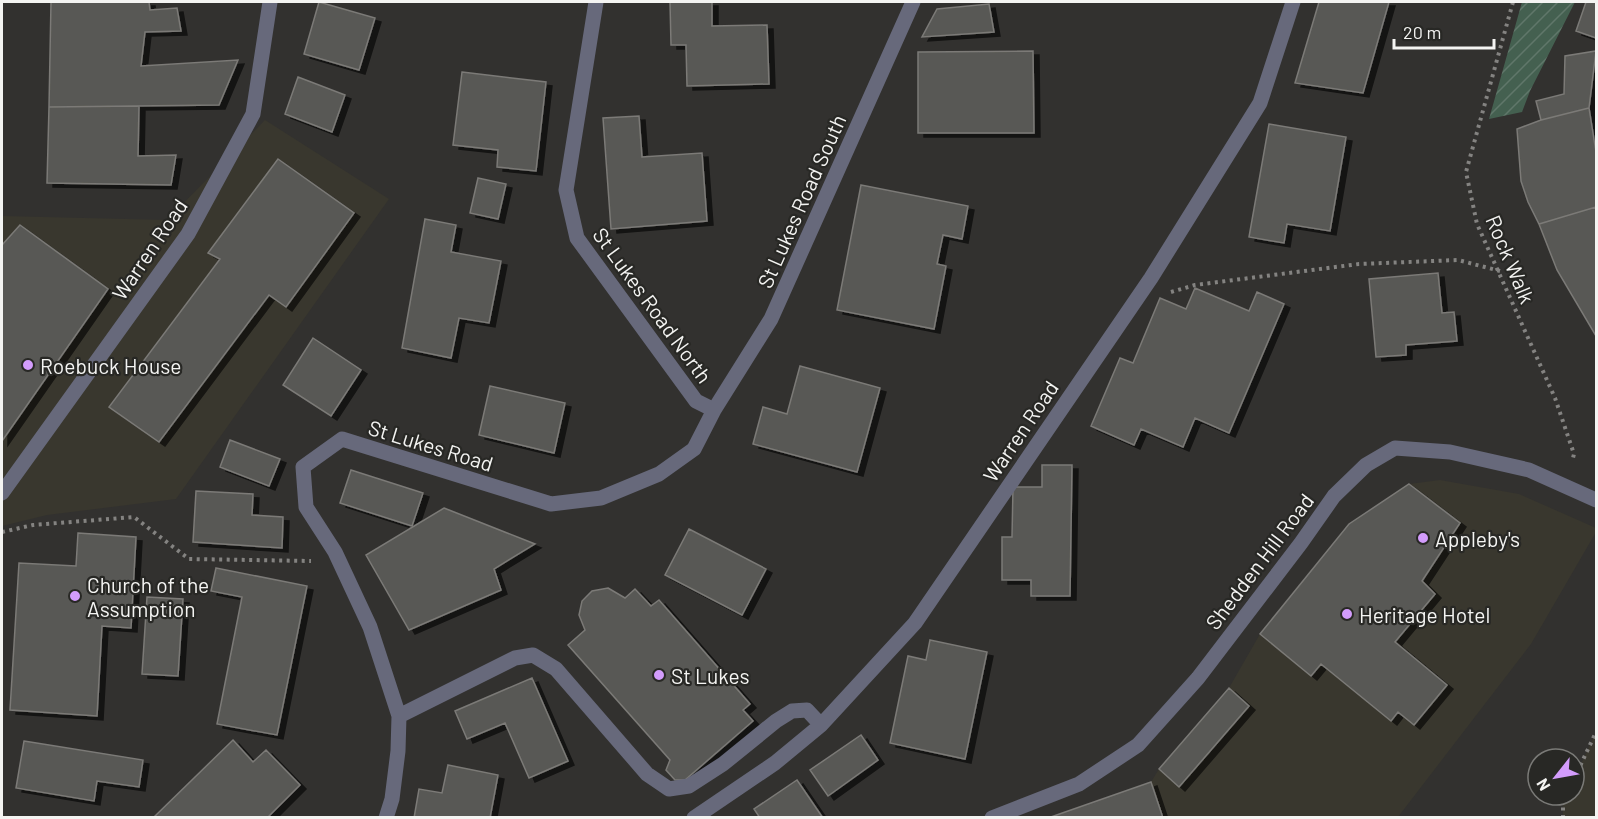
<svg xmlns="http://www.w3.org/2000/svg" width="1598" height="819" font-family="Barlow,sans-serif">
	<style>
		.built { fill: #39372e }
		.garden { fill: url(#garden-furrows) }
		.building { fill: #585854; stroke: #7b7a77; stroke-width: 1.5; filter: url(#shadow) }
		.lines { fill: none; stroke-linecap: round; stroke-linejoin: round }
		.path { stroke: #848381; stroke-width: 4; stroke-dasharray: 3 4.5; stroke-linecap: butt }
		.minor { stroke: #67697b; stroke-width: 15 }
		.poi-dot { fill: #d39cfc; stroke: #282825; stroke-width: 2 }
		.labels { text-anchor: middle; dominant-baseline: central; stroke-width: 4.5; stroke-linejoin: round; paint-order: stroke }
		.street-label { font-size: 21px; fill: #f4f4f2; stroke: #282825 }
		.poi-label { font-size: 21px; fill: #f4f4f2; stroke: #282825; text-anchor: start }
	</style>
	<defs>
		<pattern id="garden-furrows" width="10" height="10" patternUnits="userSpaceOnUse" patternTransform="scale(1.5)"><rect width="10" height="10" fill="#446050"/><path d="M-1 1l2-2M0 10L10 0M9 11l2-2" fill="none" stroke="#60776a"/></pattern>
		<filter id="shadow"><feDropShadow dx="6" dy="4" stdDeviation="0" flood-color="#0009"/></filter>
	</defs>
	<rect width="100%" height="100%" fill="#32312f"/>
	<!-- built -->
	<path class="built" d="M265,120L389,199L176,499L47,515L2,526V216L167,220Z
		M1440,480L1519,494L1596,528V532L1531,644L1398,817L1048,818L1151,782L1159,769L1229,688L1260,634L1349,524L1409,484Z
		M1596,732V817H1563V803L1566,795H1574V779Z"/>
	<!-- garden -->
	<path class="garden" d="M1522,2H1575L1530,91L1522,112L1489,119Z"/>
	<!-- building -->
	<path class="building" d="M51,2H149L150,10L177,8L181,31L145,32L141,66L238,60L219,105L49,107Z
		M319,2L375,18L359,70L304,54Z
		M670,2H712V26L767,25L769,84L687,86L686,45H671Z
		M1319,2H1389L1363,93L1295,83Z
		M1586,2H1596V38L1576,31Z
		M989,4L994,32L922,37L937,9Z
		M1033,51L1034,133H918V52Z
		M1596,51L1589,108L1541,120L1536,101L1564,94L1565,56Z
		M462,72L546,82L536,171L497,167L498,150L453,145Z
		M298,77L345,95L332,132L285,114Z
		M139,106L138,156L176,155L171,185L47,183L49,107Z
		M1589,108L1596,152V207L1539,224L1528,202L1521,181L1517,129L1541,120Z
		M639,116L642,157L702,153L707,221L611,229L603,118Z
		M1269,124L1346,137L1330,231L1287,224L1284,243L1249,237Z
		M278,159L354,213L286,307L269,295L159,442L109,407L220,259L208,253Z
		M478,178L506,184L498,219L470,213Z
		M861,185L968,206L962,239L943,235L937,264L946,266L934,329L837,310Z
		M1596,207V336L1557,270L1539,224Z
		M425,219L456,225L451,252L501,261L489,323L459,318L451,358L402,348Z
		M20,225L108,289L2,441V245Z
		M1438,273L1442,313L1454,312L1457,341L1406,345V355L1376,357L1369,279Z
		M1195,288L1249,311L1257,292L1284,304L1229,433L1195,418L1183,447L1141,429L1134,445L1091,426L1120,358L1133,363L1160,298L1186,309Z
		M313,338L361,370L331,416L283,385Z
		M800,366L880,388L857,472L753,444L763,407L787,414Z
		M490,386L565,403L554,453L479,435Z
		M230,440L280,459L269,486L220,467Z
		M1042,465H1072L1070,596H1031V580H1002V537H1012L1013,487H1042Z
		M351,470L423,493L412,526L340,503Z
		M1409,484L1460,523L1422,581L1435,594L1395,642L1447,685L1414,725L1398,712L1391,721L1321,664L1311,676L1260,634L1349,524Z
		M196,491L253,494L252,515L283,517L282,548L193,542Z
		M444,508L535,544L494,569L501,590L409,630L366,555Z
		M689,529L766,569L742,615L665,575Z
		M78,533L136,537L131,628L102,626L97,716L10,710L19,563L76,566Z
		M216,568L307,586L277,735L217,724L242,597L211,591Z
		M608,588L625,598L635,589L651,606L659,600L750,704L743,710L753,721L685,780H675L666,770L670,760L568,645L585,630L579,615L582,601L592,591Z
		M147,597L183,599L178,676L142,674Z
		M930,640L987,652L965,759L890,743L908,656L926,660Z
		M532,678L568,761L529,778L505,723L467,739L455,711Z
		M1229,688L1249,706L1179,787L1159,769Z
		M861,735L878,760L828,796L810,770Z
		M233,740L253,762L266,750L300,785L267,818H153Z
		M24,741L143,760L139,787L97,781L94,801L16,788Z
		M448,765L498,775L490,818H414L419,789L442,793Z
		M797,780L823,818H760L754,809Z
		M1151,782L1163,818H1048Z"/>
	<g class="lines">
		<!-- path -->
		<path class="path" d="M1513,2L1466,172L1477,224L1555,398L1574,454L1572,462
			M1171,292L1195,285L1359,264L1458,260L1500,271
			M2,532L33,525L134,517L189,559L311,561
			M1574,779L1596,732
			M1563,818V803L1566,795"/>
		<!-- minor -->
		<path class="minor" d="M596,2L566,190L577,238L696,401L714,410
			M2,493L188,234L253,114L270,2
			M399,716L515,658L533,655L556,669L647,774L669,789L689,786L723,764L776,721L792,711L807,710L821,725
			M386,818L392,799L398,751L399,716L370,627L335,552L306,507L303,467L342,439L551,504L601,498L659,474L694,449L714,410L771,319L913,2
			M694,818L775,763L821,725L915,623L1151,278L1260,103L1293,2
			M992,818L1079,784L1138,745L1198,678L1301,543L1334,496L1366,465L1395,448L1450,452L1529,470L1596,500"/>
	</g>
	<!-- markers -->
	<g class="poi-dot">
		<circle cx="28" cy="365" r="6"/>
		<circle cx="1423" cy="538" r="6"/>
		<circle cx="75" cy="596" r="6"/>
		<circle cx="1347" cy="614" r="6"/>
		<circle cx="659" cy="675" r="6"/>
	</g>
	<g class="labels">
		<!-- street labels -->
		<g class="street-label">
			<text transform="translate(801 201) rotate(-66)">St Lukes Road South</text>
			<text transform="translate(149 249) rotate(-56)">Warren Road</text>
			<text transform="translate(1511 259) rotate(67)">Rock Walk</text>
			<text transform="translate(653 305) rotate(54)">St Lukes Road North</text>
			<text transform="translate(1020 431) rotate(-56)">Warren Road</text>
			<text transform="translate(431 445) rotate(17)">St Lukes Road</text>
			<text transform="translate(1259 561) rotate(-53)">Shedden Hill Road</text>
		</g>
		<!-- poi labels -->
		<g class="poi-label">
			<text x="40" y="365">Roebuck House</text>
			<text x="1435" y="538">Appleby's</text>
			<text x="87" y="584">Church of the<tspan x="87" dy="24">Assumption</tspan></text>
			<text x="1359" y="614">Heritage Hotel</text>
			<text x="671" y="675">St Lukes</text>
		</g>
	</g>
	<!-- border -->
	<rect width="1598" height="819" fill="none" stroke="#f4f4f2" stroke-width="6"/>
	<!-- north arrow -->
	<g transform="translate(1556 777) rotate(239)"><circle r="28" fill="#282825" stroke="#7a7a77" stroke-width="1.5"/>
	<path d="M0-4.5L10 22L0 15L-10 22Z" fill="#d39cfc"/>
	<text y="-9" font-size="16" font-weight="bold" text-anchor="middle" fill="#f4f4f2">N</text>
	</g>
	<!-- scale -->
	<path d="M1394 39v9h100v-9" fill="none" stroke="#f4f4f2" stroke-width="3"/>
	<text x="1403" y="39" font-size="18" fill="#f4f4f2" stroke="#282825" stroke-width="4.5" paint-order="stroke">20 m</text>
</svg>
